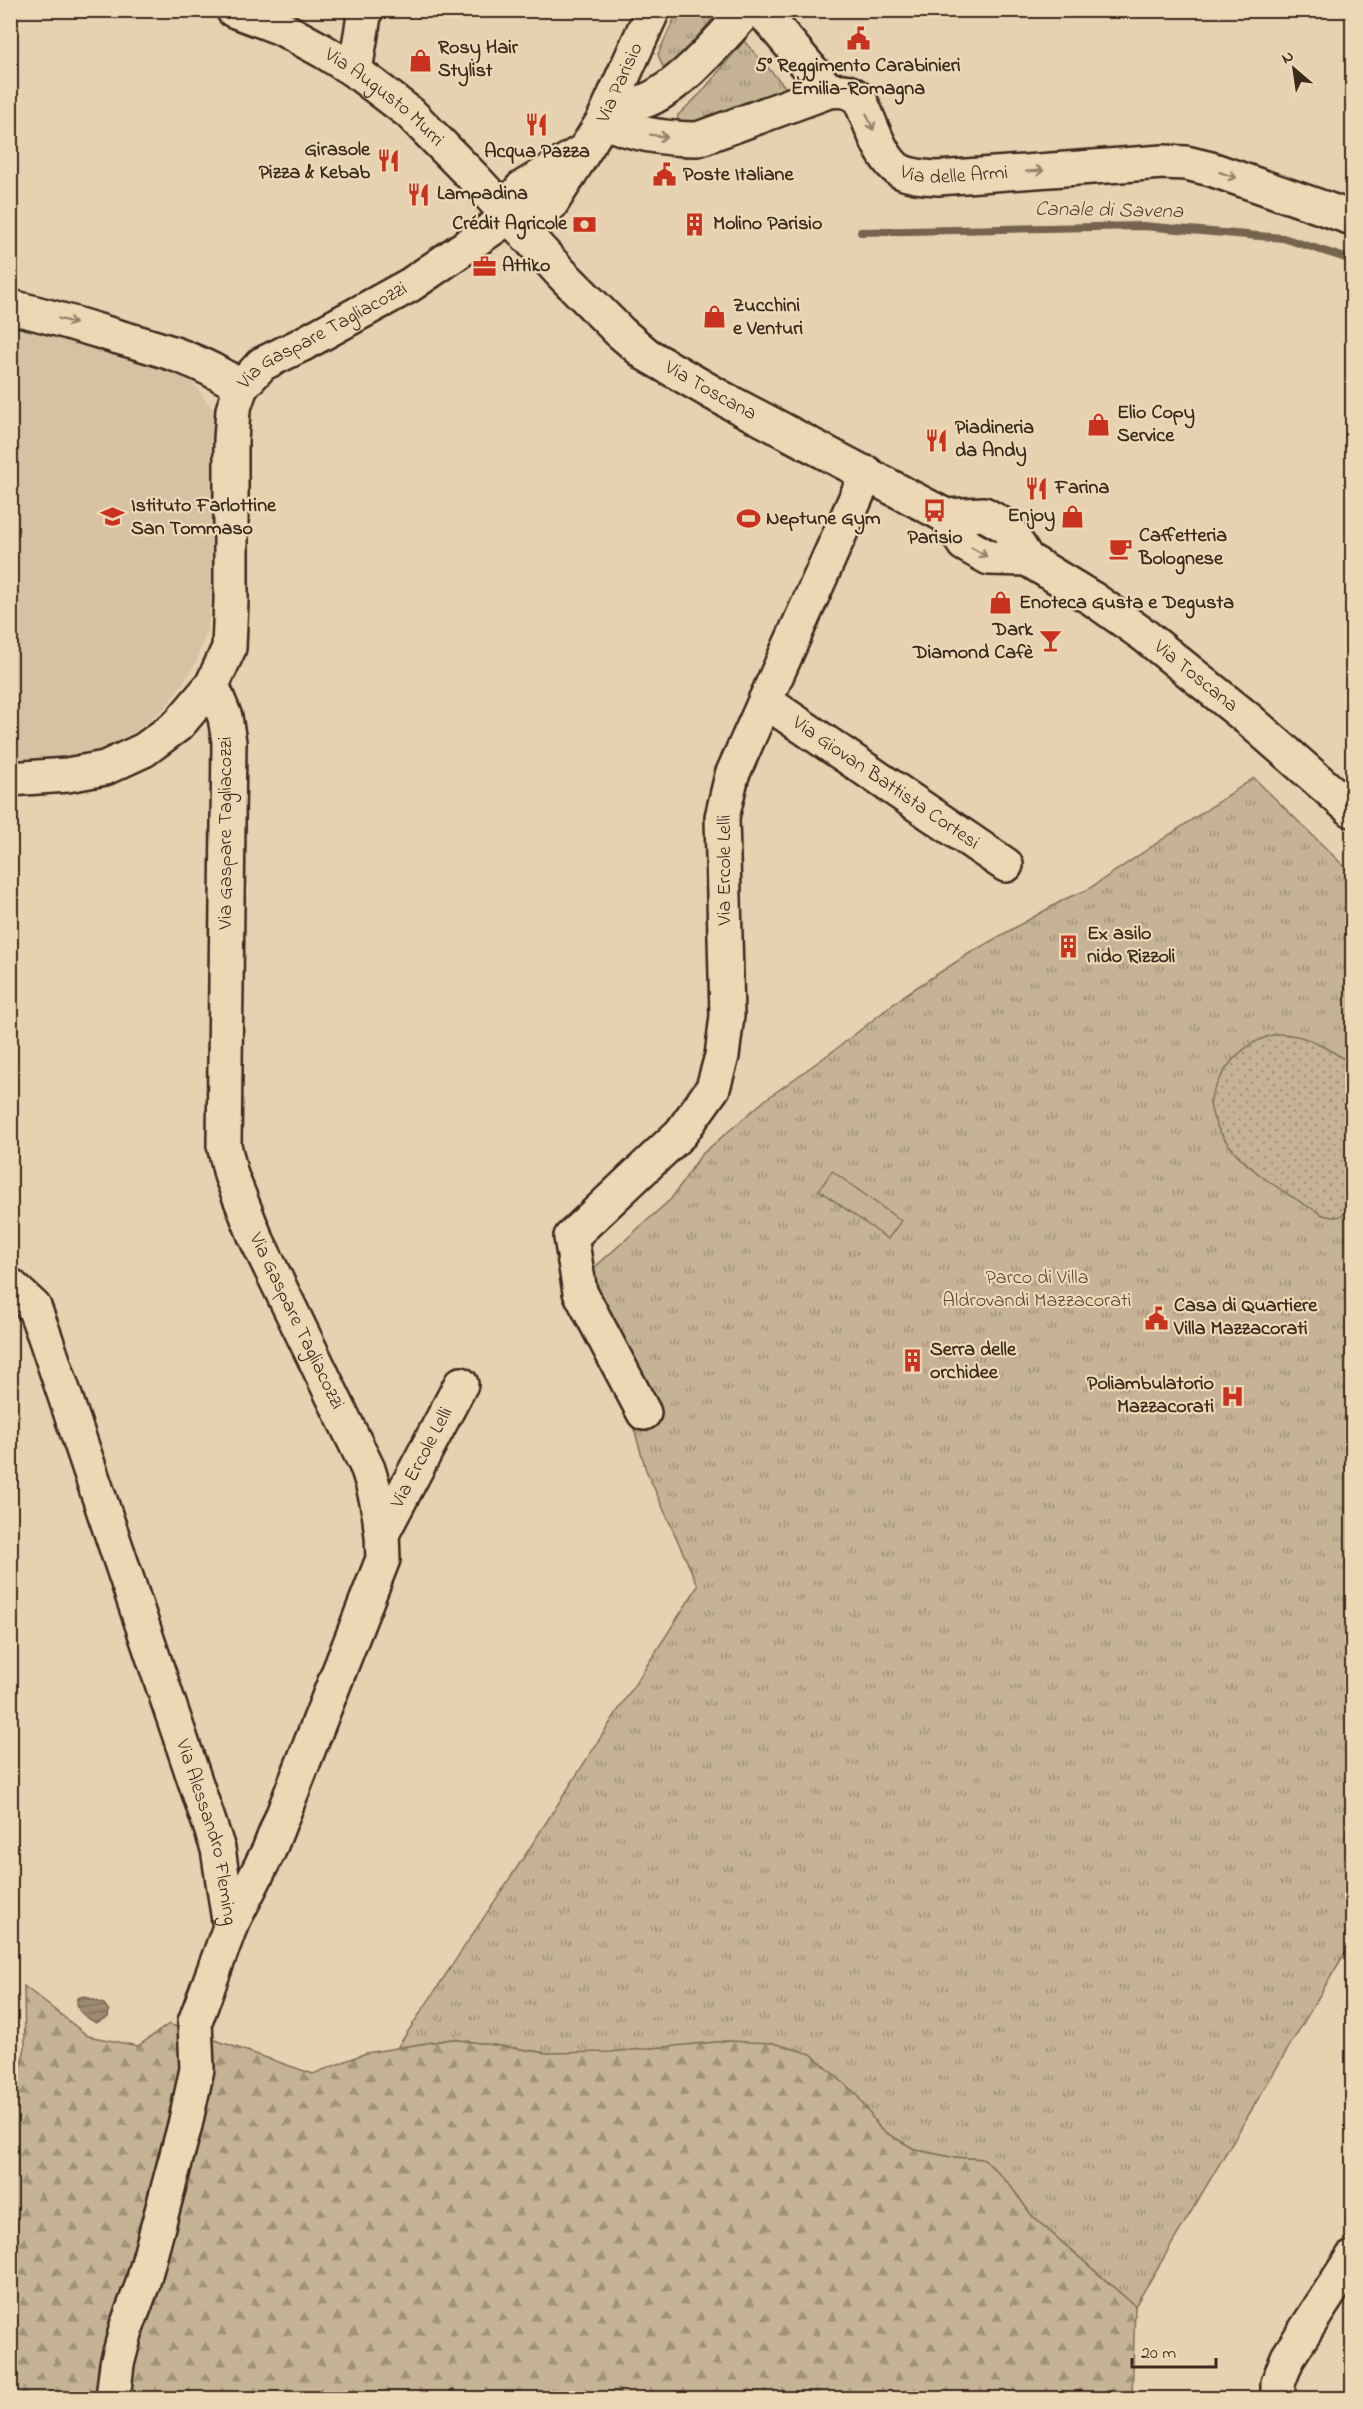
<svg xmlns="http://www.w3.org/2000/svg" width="1363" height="2409" font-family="'Indie Flower',sans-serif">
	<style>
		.built { fill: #d6c1a2 }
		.grass { fill: url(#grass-tufts); stroke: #806e5a; stroke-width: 1.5 }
		.forest { fill: url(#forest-firs); stroke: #806e5a; stroke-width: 1.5 }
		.garden { fill: url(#garden-dots); stroke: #806e5a; stroke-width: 1.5 }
		.pitch { fill: #c6b295; stroke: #806e5a; stroke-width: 1.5 }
		.water { fill: url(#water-rules); stroke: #766450; stroke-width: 1.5 }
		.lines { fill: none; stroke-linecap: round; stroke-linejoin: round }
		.stream { stroke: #766450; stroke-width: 8 }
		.minor-casing { stroke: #3b2a1e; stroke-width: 38 }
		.major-casing { stroke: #3b2a1e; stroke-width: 38 }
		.minor { stroke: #edd8b6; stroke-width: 33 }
		.major { stroke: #edd8b6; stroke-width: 33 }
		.oneway { stroke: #94816a }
		.labels { text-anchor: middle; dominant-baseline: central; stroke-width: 4.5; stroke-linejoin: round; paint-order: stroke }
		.poi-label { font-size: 20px; font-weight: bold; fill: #3b2a1e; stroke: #edd8b6; text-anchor: start }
		.street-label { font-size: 20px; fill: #3b2a1e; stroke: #edd8b6 }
		.park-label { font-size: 20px; fill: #574536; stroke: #edd8b6 }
		.water-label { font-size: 21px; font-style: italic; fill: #544233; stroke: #edd8b6 }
	</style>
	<defs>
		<pattern id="grass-tufts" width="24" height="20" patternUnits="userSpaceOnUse" patternTransform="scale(1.5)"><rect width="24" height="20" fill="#c6b295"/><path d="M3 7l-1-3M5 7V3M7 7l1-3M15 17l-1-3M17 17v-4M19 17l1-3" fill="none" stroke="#a29179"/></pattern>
		<pattern id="forest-firs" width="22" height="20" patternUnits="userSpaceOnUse" patternTransform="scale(1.5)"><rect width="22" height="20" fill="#c6b295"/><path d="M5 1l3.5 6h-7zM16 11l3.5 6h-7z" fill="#a29179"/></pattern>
		<pattern id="garden-dots" width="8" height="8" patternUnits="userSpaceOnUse" patternTransform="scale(1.5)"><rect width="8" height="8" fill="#c6b295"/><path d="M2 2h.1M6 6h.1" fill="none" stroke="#a29179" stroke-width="1.8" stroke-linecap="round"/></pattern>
		<pattern id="water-rules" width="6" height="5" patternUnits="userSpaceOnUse" patternTransform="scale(1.5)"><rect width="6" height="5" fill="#9d8b72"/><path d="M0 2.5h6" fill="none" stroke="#81725d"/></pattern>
	</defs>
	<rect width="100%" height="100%" fill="#e6d1b0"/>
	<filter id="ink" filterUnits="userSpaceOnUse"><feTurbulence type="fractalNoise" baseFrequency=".0167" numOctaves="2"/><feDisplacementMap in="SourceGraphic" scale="12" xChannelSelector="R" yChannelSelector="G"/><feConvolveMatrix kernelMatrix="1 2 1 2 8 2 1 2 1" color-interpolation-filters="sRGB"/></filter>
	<g filter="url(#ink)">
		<!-- built -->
		<path class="built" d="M10,307L153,347L191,380L218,416L214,568L208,627L195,665L166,707L132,734L98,750L49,759L11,760Z"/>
		<!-- grass -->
		<path class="grass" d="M678,11H719L681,57L665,67L662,65L658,54Z
			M744,41L787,89L693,128L677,122L678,115L701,93Z
			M1254,778L1352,874V1941L1135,2306L1032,2216L1009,2184L984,2159L951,2157L916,2150L881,2130L856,2094L728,2041L610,2053H547L452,2039L397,2048L522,1860L698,1586L646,1470L622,1388L584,1277L671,1199L701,1155L765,1100L840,1046L906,994L970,953L1067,898L1087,890Z"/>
		<!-- forest -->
		<path class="forest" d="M24,1986L88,2036L138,2046L169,2024L313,2074L366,2053L452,2039L547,2053L610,2052L728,2041L773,2043L811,2054L856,2094L881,2130L916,2150L951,2157L984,2159L1009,2184L1032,2216L1135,2306L1132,2398H11L10,2112L25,2048Z"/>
		<!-- garden -->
		<path class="garden" d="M1276,1034C1306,1033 1329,1048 1352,1065V1207C1343,1217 1337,1219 1323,1215C1284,1193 1221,1157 1211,1109C1208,1097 1216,1085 1222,1075C1235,1053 1252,1040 1276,1034Z"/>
		<!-- pitch -->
		<path class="pitch" d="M832,1171L901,1221L888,1239L819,1190Z"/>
		<!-- water -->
		<path class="water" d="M84,1996L104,2004L109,2011L108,2017L96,2023C85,2016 76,2013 77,1998Z"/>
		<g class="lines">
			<!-- stream -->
			<path class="stream" d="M861,232L1143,226L1283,238L1352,260"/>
			<defs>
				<g id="minor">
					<path d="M761,10L829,91"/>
					<path d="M355,71L365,10"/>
					<path d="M613,100C618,102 625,104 631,104C668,103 722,37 747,10"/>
					<path id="s1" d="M603,121C633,134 666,139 698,139L829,91C843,90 850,90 860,100C870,120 880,159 900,171C912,177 925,177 938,178L1163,162L1186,163L1211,169L1352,218"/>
					<path id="s2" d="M509,217L524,218L536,215L551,204L603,121L653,10"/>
					<path d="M509,217L517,194L522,188L580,153"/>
					<path d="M10,307C48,315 85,327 122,338C168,351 200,360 241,387"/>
					<path id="s3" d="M212,685L225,717L229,742L224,1145L231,1175L255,1236L368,1469C378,1499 383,1526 383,1559L269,1850L230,1927"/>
					<path id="s4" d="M765,701L1006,865"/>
					<path id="s5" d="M10,779L67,775L105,768L144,750L178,725L212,685L229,648L231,600V440L233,410L241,387L262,364L301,345L410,285L509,217"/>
					<path id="s6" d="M10,1285L34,1307L45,1337L218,1849L230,1927L195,2022L197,2069L185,2125L142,2286L127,2326L117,2364L113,2398"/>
					<path d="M644,1413L580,1292L571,1237L681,1133L713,1088L722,1056L727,1016L722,817L732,775L867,473"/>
					<path id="s7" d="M383,1532L461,1384"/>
					<path d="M1278,2398V2383L1288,2357L1352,2258"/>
				</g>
				<g id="major">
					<path id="s8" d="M233,10L281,28L323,51L355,71L410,113L474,178L561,273L620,332L647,355L720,397L946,516L964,544L989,558L1027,559"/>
					<path id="s9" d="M946,516L984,514L1007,527L1027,559L1093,599L1144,635L1247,718L1352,810"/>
				</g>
			</defs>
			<!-- minor casing -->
			<use href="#minor" class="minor-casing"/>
			<!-- major casing -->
			<use href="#major" class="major-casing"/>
			<!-- minor -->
			<use href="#minor" class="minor"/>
			<!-- major -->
			<use href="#major" class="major"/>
		</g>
		<!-- one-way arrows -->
		<defs><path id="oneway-shaft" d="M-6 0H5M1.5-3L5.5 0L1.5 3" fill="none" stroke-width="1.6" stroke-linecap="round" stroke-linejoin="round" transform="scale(1.5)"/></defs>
		<g class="oneway">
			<use href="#oneway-shaft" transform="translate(870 122) rotate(67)"/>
			<use href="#oneway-shaft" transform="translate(659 136) rotate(9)"/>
			<use href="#oneway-shaft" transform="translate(1035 171) rotate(-4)"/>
			<use href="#oneway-shaft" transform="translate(1228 175) rotate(19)"/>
			<use href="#oneway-shaft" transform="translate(67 321) rotate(17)"/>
			<use href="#oneway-shaft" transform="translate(979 552) rotate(30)"/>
		</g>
	</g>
	<!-- icons -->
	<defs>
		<symbol id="civic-bare" viewBox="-9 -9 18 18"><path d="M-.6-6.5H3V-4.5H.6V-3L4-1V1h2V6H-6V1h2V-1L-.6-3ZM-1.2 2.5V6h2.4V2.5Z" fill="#c8321e" stroke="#edd8b6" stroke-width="2.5" paint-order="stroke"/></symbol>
		<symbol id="shop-bare" viewBox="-9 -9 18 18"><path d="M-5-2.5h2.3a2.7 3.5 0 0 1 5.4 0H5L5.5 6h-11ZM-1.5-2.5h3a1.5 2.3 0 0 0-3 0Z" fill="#c8321e" stroke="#edd8b6" stroke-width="2.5" paint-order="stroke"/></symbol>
		<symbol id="restaurant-bare" viewBox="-9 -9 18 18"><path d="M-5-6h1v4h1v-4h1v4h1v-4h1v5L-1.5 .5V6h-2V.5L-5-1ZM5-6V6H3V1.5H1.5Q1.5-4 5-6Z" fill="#c8321e" stroke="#edd8b6" stroke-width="2.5" paint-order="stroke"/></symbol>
		<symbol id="bank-bare" viewBox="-9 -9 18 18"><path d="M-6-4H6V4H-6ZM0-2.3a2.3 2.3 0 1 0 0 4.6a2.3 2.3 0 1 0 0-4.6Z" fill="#c8321e" stroke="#edd8b6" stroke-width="2.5" paint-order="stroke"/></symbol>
		<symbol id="building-bare" viewBox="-9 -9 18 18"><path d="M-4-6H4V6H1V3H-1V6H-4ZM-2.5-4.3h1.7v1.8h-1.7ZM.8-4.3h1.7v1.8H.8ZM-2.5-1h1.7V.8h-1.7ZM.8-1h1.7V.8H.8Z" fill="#c8321e" stroke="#edd8b6" stroke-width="2.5" paint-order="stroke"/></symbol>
		<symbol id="office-bare" viewBox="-9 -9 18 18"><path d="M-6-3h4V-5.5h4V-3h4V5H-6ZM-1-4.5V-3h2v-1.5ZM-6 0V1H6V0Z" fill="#c8321e" stroke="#edd8b6" stroke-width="2.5" paint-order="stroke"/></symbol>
		<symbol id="bus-bare" viewBox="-9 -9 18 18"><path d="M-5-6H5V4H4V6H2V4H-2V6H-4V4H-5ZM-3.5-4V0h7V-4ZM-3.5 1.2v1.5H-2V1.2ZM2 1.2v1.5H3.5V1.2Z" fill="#c8321e" stroke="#edd8b6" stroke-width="2.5" paint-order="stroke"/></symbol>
		<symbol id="school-bare" viewBox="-9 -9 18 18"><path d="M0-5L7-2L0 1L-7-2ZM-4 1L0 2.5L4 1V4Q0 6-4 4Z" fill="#c8321e" stroke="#edd8b6" stroke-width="2.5" paint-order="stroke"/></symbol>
		<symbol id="stadium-bare" viewBox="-9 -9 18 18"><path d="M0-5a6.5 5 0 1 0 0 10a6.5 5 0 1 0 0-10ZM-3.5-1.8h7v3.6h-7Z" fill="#c8321e" stroke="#edd8b6" stroke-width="2.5" paint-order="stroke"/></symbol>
		<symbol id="cafe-bare" viewBox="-9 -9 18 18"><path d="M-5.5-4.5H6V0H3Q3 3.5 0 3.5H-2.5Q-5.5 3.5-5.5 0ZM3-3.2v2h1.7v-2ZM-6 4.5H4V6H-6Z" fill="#c8321e" stroke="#edd8b6" stroke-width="2.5" paint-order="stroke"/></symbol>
		<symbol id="bar-bare" viewBox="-9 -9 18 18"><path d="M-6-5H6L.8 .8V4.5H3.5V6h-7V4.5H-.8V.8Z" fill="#c8321e" stroke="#edd8b6" stroke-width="2.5" paint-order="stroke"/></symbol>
		<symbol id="hospital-bare" viewBox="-9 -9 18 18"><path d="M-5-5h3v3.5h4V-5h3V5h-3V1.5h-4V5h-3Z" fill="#c8321e" stroke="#edd8b6" stroke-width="2.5" paint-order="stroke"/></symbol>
	</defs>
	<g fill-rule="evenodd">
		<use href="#civic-bare" x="842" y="22" width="33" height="33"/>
		<use href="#shop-bare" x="404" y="44" width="33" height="33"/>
		<use href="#restaurant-bare" x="520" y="108" width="33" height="33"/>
		<use href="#restaurant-bare" x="372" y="144" width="33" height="33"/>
		<use href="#civic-bare" x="648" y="158" width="33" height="33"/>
		<use href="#restaurant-bare" x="402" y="178" width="33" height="33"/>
		<use href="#bank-bare" x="568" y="208" width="33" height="33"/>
		<use href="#building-bare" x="678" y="208" width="33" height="33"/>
		<use href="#office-bare" x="468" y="250" width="33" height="33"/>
		<use href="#shop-bare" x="698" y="300" width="33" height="33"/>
		<use href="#shop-bare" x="1082" y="408" width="33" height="33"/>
		<use href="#restaurant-bare" x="920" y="424" width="33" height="33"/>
		<use href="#restaurant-bare" x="1020" y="472" width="33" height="33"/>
		<use href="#bus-bare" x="918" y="494" width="33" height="33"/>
		<use href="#shop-bare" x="1056" y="500" width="33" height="33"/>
		<use href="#school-bare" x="96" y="500" width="33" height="33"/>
		<use href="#stadium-bare" x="732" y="502" width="33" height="33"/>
		<use href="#cafe-bare" x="1104" y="532" width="33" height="33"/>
		<use href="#shop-bare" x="984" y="586" width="33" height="33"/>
		<use href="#bar-bare" x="1034" y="624" width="33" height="33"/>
		<use href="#building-bare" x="1052" y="930" width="33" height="33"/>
		<use href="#civic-bare" x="1140" y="1302" width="33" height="33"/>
		<use href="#building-bare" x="896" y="1344" width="33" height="33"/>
		<use href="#hospital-bare" x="1216" y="1380" width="33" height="33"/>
	</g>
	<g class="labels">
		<!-- poi labels -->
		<g class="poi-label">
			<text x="438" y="48">Rosy Hair<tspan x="438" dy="23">Stylist</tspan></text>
			<text x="858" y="66" text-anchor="middle">5° Reggimento Carabinieri<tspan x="858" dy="23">Emilia-Romagna</tspan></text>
			<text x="370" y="150" text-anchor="end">Girasole<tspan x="370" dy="23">Pizza &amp; Kebab</tspan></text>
			<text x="537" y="152" text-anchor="middle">Acqua Pazza</text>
			<text x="683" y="175">Poste Italiane</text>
			<text x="437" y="194">Lampadina</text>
			<text x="567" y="224" text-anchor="end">Crédit Agricole</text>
			<text x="713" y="224">Molino Parisio</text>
			<text x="502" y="266">Attiko</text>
			<text x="733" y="306">Zucchini<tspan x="733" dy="23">e Venturi</tspan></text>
			<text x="1117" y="413">Elio Copy<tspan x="1117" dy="23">Service</tspan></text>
			<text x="955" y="428">Piadineria<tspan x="955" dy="23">da Andy</tspan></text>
			<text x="1055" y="488">Farina</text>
			<text x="131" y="506">Istituto Farlottine<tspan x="131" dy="23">San Tommaso</tspan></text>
			<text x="1055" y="516" text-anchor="end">Enjoy</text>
			<text x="766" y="519">Neptune Gym</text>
			<text x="1139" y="536">Caffetteria<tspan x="1139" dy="23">Bolognese</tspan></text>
			<text x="935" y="538" text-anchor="middle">Parisio</text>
			<text x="1019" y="603">Enoteca Gusta e Degusta</text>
			<text x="1033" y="630" text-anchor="end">Dark<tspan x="1033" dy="23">Diamond Cafè</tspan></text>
			<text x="1087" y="934">Ex asilo<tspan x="1087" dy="23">nido Rizzoli</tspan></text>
			<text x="1174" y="1306">Casa di Quartiere<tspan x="1174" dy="23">Villa Mazzacorati</tspan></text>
			<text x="930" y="1350">Serra delle<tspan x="930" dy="23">orchidee</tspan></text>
			<text x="1214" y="1384" text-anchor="end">Poliambulatorio<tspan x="1214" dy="23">Mazzacorati</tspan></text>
		</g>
		<!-- street labels -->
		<g class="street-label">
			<text stroke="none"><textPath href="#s2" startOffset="186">Via Parisio</textPath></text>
			<text stroke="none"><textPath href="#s8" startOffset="176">Via Augusto Murri</textPath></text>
			<text stroke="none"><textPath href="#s1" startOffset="408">Via delle Armi</textPath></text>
			<text stroke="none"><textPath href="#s5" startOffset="634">Via Gaspare Tagliacozzi</textPath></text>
			<text stroke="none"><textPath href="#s8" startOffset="618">Via Toscana</textPath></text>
			<text stroke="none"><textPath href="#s9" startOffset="308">Via Toscana</textPath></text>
			<text stroke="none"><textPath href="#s4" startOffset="146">Via Giovan Battista Cortesi</textPath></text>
			<text transform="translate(226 833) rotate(-90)">Via Gaspare Tagliacozzi</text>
			<text transform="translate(725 870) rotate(-90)">Via Ercole Lelli</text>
			<text stroke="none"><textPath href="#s3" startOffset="654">Via Gaspare Tagliacozzi</textPath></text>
			<text stroke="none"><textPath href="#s7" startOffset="84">Via Ercole Lelli</textPath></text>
			<text stroke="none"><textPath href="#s6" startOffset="586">Via Alessandro Fleming</textPath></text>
		</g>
		<!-- park labels -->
		<g class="park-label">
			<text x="1037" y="1278">Parco di Villa<tspan x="1037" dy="23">Aldrovandi Mazzacorati</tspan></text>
		</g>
		<!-- water labels -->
		<g class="water-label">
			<text transform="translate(1109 211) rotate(1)">Canale di Savena</text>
		</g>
	</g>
	<!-- margin -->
	<rect width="1363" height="2409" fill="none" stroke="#edd8b6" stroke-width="36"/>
	<rect x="18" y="18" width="1327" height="2373" fill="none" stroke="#3b2a1e" stroke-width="2" filter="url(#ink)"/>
	<!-- north arrow -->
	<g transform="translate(1294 69) rotate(331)" stroke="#edd8b6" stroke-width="4.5" paint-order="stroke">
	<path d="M0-4.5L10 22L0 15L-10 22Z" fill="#3b2a1e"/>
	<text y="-9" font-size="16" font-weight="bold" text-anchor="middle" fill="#3b2a1e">N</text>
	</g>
	<!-- scale -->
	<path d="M1132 2358v9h84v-9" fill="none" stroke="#3b2a1e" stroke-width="3"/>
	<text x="1141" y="2358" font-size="18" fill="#3b2a1e" stroke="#edd8b6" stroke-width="4.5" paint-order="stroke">20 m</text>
</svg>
